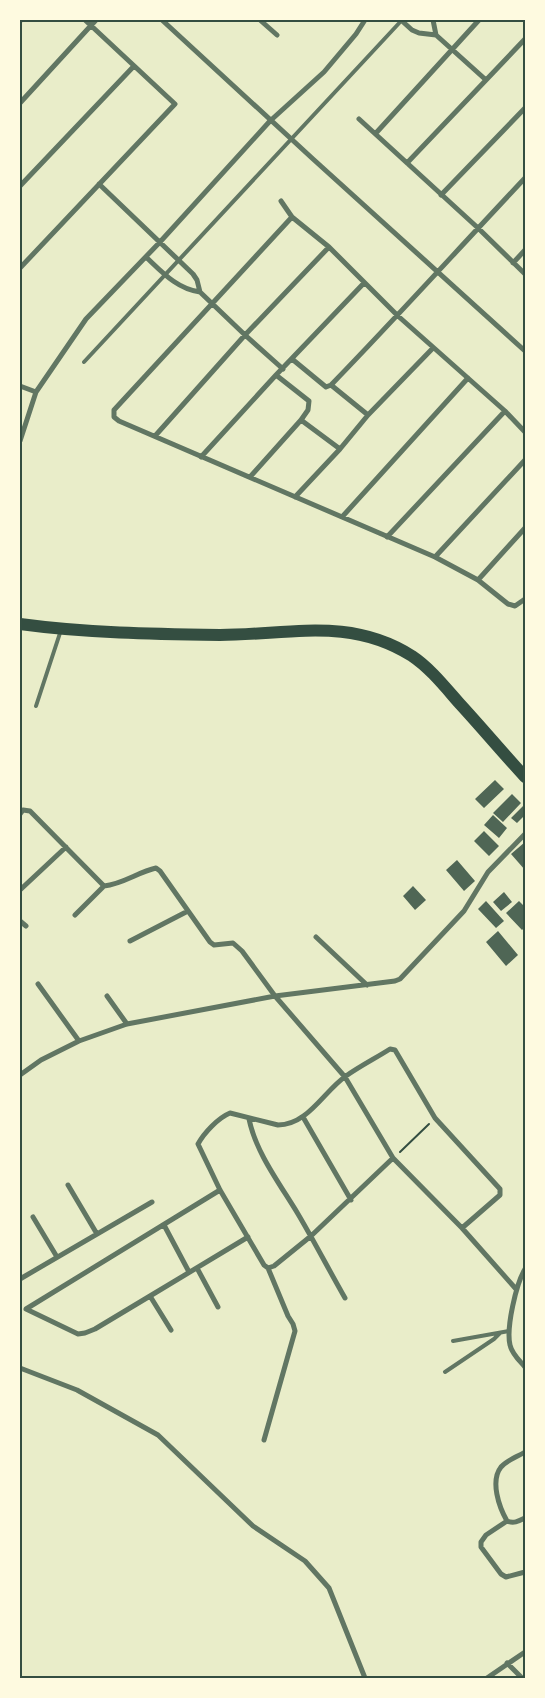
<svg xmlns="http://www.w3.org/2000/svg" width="545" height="1698" font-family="'PT Sans',sans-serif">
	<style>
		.building { fill: #4f6655 }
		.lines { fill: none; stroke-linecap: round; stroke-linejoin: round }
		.path { stroke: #344e41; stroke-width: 2 }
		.service { stroke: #617663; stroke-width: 4 }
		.minor { stroke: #617663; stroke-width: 5 }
		.primary { stroke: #344e41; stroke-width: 12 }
		.neatline { fill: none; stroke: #344e41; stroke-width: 2 }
	</style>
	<rect width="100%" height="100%" fill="#e9edc9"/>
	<!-- building -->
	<path class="building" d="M495,780L504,789L484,808L475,799Z
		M512,794L521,803L503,822L493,813Z
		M524,805L525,815L517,823L511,818Z
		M493,815L507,828L499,838L484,825Z
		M484,831L499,846L489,856L474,841Z
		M525,842V870L511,854Z
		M457,860L475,881L464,891L446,870Z
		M413,886L426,900L415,910L403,896Z
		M504,892L512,902L501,911L493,902Z
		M486,901L504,921L496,928L478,909Z
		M519,901L525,907V927L522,930L506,913Z
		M498,931L518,955L506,966L486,942Z"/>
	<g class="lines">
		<!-- path -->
		<path class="path" d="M400,1152L429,1124"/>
		<!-- service -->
		<path class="service" d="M84,362L402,20
			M36,706L61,630
			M453,1341L509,1331
			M445,1372L494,1339L500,1333"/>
		<!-- minor -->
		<path class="minor" d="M162,20L313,159L525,351
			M260,20L277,35
			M401,20L412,30L419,33L436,35L486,80
			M433,20L436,35
			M20,21L21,20
			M20,103L96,20
			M359,119L478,228L525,274
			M376,133L479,20
			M407,163L525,39
			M99,184L193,274L197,280L200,292L245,335L283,369
			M20,186L134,66
			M441,195L525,108
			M281,201L292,217L329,247L398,316L505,411L525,432
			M292,217L114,410V417L119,421L435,557L478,580L508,604L515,606L525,599
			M146,257C162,272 177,289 200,292
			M513,263L525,250
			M20,268L175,104L85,20
			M292,359L326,387L331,385L368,415
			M276,375L309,401L308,410L301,420L340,449
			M331,385C397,317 460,247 525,178
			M20,386L36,392
			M155,436L245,335L329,247
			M20,441L36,392L86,319L160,242L270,121L324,72L356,34L365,20
			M201,457L276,375L364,283
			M250,477L301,420
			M295,497L340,449L368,415L433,348
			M342,517L468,378
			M387,537L505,411
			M435,557L525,460
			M478,580L525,528
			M20,814L23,810L30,811L104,886C123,884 138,872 156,868L160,871L210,942L214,945L233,943L242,951L275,996L345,1077L393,1158L462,1228L516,1289
			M20,890L66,847
			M75,915L104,886
			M20,921L26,926
			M316,937L367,985
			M130,941L188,911
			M38,984L79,1041
			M107,996L127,1024
			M20,1075L41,1060L79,1041L127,1024L275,996L395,981L400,979L464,911L488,872L525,834
			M303,1117L351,1200
			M249,1119C256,1153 280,1184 298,1214C314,1241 329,1270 345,1298
			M393,1158L311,1236L274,1266L268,1268L264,1265L220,1190L198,1144C204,1133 218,1118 230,1113L278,1125C308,1125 324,1091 346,1076C360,1066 376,1058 390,1049L395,1050L435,1118L500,1189V1195L462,1228
			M68,1185L97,1234
			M33,1217L57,1257
			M164,1225L189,1272
			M197,1268L218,1307
			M525,1269C516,1284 506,1328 510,1345C512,1354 519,1360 525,1367
			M20,1279L152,1202
			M150,1296L95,1329L85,1333L78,1334L26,1309L220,1190
			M171,1330L150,1296L248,1237
			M20,1368L77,1390L158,1435L253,1526L305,1561L329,1588L365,1678
			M264,1440L295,1331L293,1324L288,1316L268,1268
			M507,1521L486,1535L481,1542V1547L501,1574L506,1577L525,1572
			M507,1521C499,1507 490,1481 501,1467C507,1460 517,1457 525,1452
			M507,1521C514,1524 519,1521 525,1518
			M507,1663L522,1678
			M487,1678L525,1652"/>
		<!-- primary -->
		<path class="primary" d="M20,624C86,633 153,634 220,635C288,635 349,616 412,656C430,668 445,687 460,704C482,728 503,753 525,777"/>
	</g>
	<!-- border -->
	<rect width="545" height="1698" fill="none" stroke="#fefae0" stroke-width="42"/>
	<rect x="21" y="21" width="503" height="1656" class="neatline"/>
</svg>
